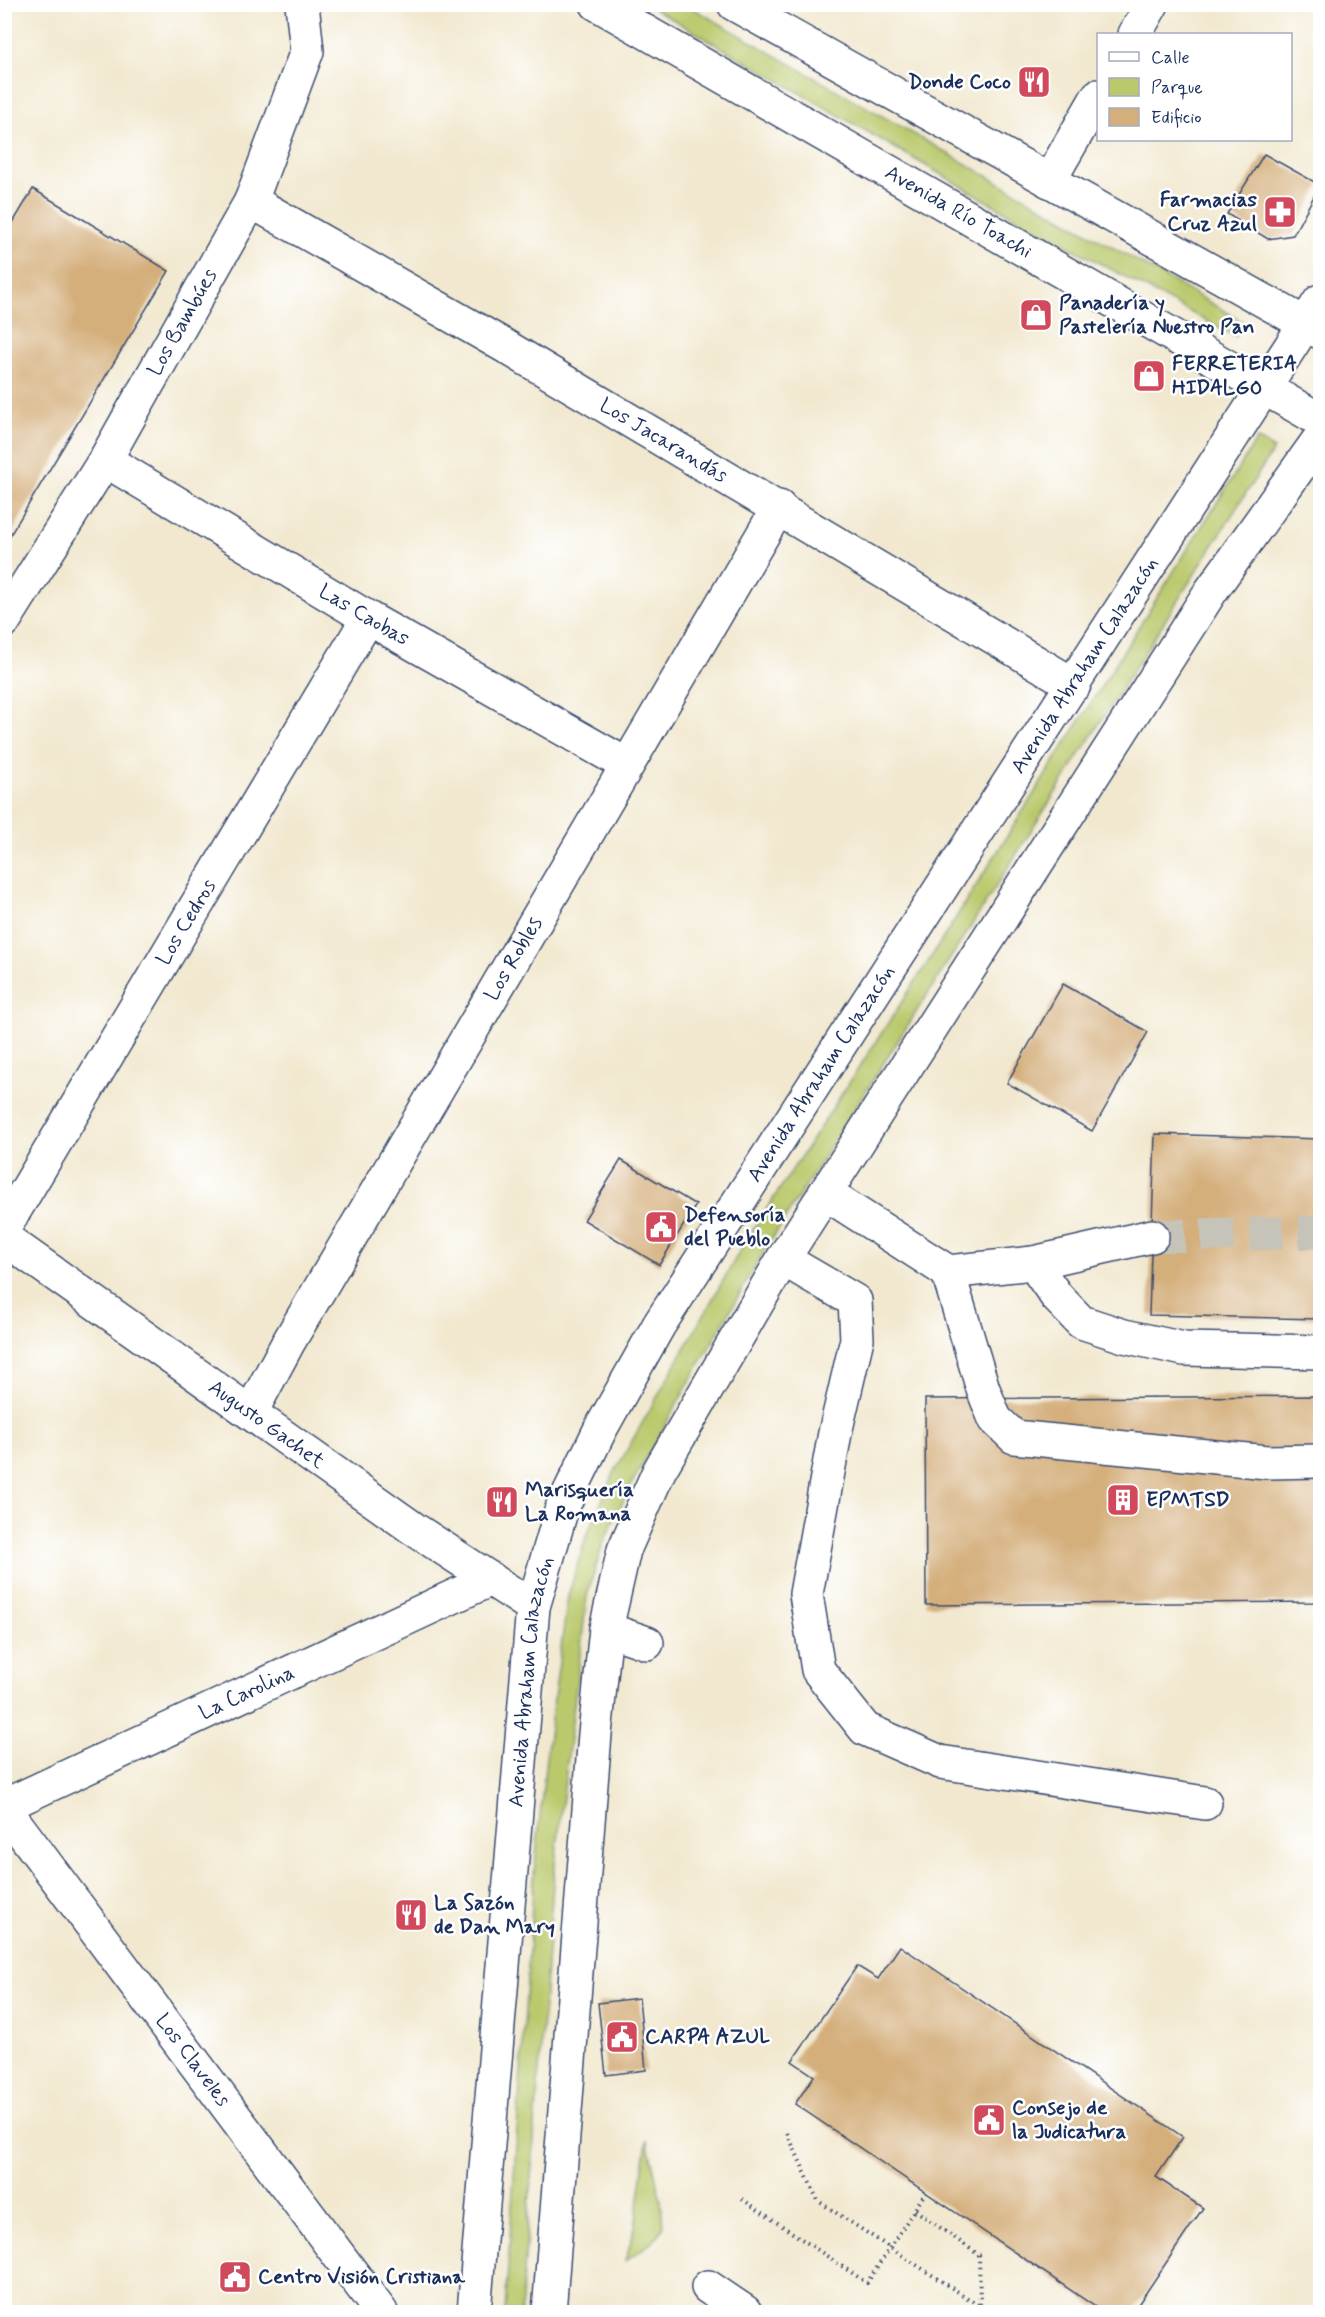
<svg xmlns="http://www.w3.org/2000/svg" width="1325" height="2317" font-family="Mynerve,sans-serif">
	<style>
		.green { fill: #bac96c; stroke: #6a7c65; stroke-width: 1.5 }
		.building { fill: #d4af7b }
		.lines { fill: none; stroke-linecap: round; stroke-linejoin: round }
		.minor-tunnel { stroke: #c6c3b8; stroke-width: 33; stroke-dasharray: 33 16; stroke-linecap: butt }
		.minor-casing { stroke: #3b4b6f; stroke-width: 36 }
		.major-casing { stroke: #3b4b6f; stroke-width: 36 }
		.path { stroke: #3b4b6f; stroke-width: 4; stroke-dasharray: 1.5 4.5; stroke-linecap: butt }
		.minor { stroke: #fff; stroke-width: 33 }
		.major { stroke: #fff; stroke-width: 33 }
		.labels { text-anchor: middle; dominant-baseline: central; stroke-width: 5; stroke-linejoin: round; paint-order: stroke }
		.poi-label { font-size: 21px; font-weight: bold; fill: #1b2f5e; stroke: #fff; text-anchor: start }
		.street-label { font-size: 21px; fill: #1b2f5e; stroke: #fff }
	</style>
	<rect width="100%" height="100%" fill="#fff"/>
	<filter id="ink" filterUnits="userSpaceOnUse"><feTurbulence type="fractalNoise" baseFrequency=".0167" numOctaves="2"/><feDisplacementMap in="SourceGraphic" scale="12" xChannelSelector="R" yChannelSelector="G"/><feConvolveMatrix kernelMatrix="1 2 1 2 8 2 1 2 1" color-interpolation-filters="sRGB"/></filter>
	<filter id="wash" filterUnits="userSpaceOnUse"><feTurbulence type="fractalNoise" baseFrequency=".008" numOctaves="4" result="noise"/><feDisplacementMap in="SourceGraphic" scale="24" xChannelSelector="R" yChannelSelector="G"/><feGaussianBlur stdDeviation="1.35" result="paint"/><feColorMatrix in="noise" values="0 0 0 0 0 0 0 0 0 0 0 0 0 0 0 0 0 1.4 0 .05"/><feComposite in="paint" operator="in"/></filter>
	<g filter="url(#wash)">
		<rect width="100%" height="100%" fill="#f1e8cf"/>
		<!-- green -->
		<path class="green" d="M648,5H687L1244,322L1236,337L1020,220Z
			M1257,439L1274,449L763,1253L632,1483L603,1543L587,1596L554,1872L521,2312H505L534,1875L546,1757L568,1596L586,1537L615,1471L745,1242L930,959Z
			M647,2140L661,2200L663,2228L651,2243L625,2261L635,2228Z"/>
		<g id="blocks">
			<!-- building -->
			<path class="building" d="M1264,154L1320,185L1293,235L1268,239L1227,214Z
				M33,189L169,271L9,537L5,534V236Z
				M1063,984L1148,1032L1092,1131L1007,1083Z
				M1155,1134L1320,1139V1319L1149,1315Z
				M621,1160L696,1205L659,1265L584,1220Z
				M1320,1396V1602L926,1605L925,1399Z
				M900,1946L1183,2137L1156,2177L1203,2208L1133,2312H1103L795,2104L814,2076L792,2061L857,1966L878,1979Z
				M639,1998L646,2070L606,2075L598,2003Z"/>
		</g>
	</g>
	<g filter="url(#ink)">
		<use href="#blocks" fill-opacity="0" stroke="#3b4b6f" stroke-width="1.5"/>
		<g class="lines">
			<!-- minor-tunnel -->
			<path class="minor-tunnel" d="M1152,1236L1320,1232"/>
			<defs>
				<g id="minor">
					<path d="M1135,34L1152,4"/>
					<path d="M1049,181L1098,96"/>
					<path id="s1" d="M251,201L503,345L1074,685"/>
					<path id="s2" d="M105,460L368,618L627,765"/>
					<path id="s3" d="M4,621L105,460L251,201L307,51L302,4"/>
					<path d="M825,1193L948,1272L1033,1263L1152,1236"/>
					<path id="s4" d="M4,1228L368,618"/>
					<path id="s5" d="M4,1238L414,1529L533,1607"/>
					<path d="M783,1259L855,1301L857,1339L835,1433L806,1594L818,1670L865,1729L940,1762L1205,1803"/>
					<path d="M1033,1263L1057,1297L1081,1322L1124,1336L1184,1349L1320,1352"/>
					<path d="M948,1272L983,1389L995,1419L1014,1437L1267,1462L1320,1461"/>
					<path id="s6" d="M251,1412L288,1343L779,507"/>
					<path d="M606,1629L647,1643"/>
					<path id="s7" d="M4,1806L491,1579"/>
					<path id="s8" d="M4,1808L381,2312"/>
					<path d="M708,2287L745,2312"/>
				</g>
				<g id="major">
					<path id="s9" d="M597,4L1320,420"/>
					<path d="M734,4L1320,332"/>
					<path id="s10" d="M474,2312L533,1607L562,1508L600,1430L659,1325L1320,301"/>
					<path d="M549,2312L595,1734L606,1629L624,1550L659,1471L783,1259L1211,591L1320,438"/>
				</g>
			</defs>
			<!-- minor casing -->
			<use href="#minor" class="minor-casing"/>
			<!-- major casing -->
			<use href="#major" class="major-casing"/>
			<!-- path -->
			<path class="path" d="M787,2133L818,2201L989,2312
				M742,2199L867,2283L926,2192
				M915,2210L979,2255L980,2305"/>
			<!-- minor -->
			<use href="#minor" class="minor"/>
			<!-- major -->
			<use href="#major" class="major"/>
		</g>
	</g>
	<!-- icons -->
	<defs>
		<symbol id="restaurant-square" viewBox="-11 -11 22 22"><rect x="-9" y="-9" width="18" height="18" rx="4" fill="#d1495b" stroke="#fff"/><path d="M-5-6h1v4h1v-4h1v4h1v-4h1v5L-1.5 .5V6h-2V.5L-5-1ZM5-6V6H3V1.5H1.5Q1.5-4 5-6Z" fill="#fff"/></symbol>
		<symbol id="pharmacy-square" viewBox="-11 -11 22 22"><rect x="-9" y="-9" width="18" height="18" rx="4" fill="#d1495b" stroke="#fff"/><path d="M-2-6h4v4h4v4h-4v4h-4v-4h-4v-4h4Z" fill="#fff"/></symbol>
		<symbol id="shop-square" viewBox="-11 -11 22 22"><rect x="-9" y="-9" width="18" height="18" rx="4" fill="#d1495b" stroke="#fff"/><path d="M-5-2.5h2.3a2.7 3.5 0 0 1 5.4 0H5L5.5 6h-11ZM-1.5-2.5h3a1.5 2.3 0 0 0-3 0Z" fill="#fff"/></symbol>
		<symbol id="civic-square" viewBox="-11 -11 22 22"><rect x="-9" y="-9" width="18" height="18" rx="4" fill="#d1495b" stroke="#fff"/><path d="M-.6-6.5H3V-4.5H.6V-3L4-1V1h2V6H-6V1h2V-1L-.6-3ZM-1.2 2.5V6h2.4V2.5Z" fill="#fff"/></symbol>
		<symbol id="building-square" viewBox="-11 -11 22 22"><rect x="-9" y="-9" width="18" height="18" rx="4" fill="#d1495b" stroke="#fff"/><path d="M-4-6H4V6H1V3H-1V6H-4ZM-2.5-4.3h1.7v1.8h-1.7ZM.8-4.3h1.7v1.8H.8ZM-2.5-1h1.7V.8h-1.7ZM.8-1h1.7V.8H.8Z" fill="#fff"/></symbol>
	</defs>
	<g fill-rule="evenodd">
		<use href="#restaurant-square" x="1015" y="63" width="38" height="38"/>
		<use href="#pharmacy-square" x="1261" y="193" width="38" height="38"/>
		<use href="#shop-square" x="1017" y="296" width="38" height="38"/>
		<use href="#shop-square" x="1130" y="357" width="38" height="38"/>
		<use href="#civic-square" x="642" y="1208" width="38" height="38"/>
		<use href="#building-square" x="1104" y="1481" width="38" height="38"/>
		<use href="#restaurant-square" x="483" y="1483" width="38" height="38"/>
		<use href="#restaurant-square" x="392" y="1896" width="38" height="38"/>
		<use href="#civic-square" x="603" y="2018" width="38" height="38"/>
		<use href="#civic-square" x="970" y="2101" width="38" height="38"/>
		<use href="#civic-square" x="216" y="2258" width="38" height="38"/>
	</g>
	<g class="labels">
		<!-- poi labels -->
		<g class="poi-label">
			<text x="1011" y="82" text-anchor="end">Donde Coco</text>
			<text x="1257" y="200" text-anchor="end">Farmacias<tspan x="1257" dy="24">Cruz Azul</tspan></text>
			<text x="1059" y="303">Panadería y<tspan x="1059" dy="24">Pastelería Nuestro Pan</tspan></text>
			<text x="1172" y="364">FERRETERIA<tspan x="1172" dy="24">HIDALGO</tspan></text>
			<text x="684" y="1215">Defensoría<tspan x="684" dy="24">del Pueblo</tspan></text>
			<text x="525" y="1490">Marisquería<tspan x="525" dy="24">La Romana</tspan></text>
			<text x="1146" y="1500">EPMTSD</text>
			<text x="434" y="1903">La Sazón<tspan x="434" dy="24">de Dan Mary</tspan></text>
			<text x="645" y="2037">CARPA AZUL</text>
			<text x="1012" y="2108">Consejo de<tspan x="1012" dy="24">la Judicatura</tspan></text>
			<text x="258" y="2277">Centro Visión Cristiana</text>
		</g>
		<!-- street labels -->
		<g class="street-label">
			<text stroke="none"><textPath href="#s9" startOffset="417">Avenida Río Toachi</textPath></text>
			<text stroke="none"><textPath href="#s3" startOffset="348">Los Bambúes</textPath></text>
			<text stroke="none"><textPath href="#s1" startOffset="477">Los Jacarandás</textPath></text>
			<text stroke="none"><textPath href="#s2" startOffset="302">Las Caobas</textPath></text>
			<text stroke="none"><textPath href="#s10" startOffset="1803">Avenida Abraham Calazacón</textPath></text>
			<text stroke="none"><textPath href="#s4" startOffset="356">Los Cedros</textPath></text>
			<text stroke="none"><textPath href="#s6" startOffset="524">Los Robles</textPath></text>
			<text stroke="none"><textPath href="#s10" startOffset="1317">Avenida Abraham Calazacón</textPath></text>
			<text stroke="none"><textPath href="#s5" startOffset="322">Augusto Gachet</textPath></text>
			<text stroke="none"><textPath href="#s10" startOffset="633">Avenida Abraham Calazacón</textPath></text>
			<text stroke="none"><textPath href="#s7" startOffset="268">La Carolina</textPath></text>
			<text stroke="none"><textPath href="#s8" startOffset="315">Los Claveles</textPath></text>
		</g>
	</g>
	<!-- margin -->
	<rect width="1325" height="2317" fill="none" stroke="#fff" stroke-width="24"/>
	<!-- legend -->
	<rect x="1097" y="33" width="195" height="108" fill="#ffffff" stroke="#a4acbf" stroke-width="1.5"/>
	<rect x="1109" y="52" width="30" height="9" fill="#ffffff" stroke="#a4acbf" stroke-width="1.5"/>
	<text x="1151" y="63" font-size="18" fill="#1b2f5e">Calle</text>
	<rect x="1109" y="78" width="30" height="18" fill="#bac96c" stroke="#a4acbf" stroke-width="1.5"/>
	<text x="1151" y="93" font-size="18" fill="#1b2f5e">Parque</text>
	<rect x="1109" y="108" width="30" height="18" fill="#d4af7b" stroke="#a4acbf" stroke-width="1.5"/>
	<text x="1151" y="123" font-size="18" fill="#1b2f5e">Edificio</text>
</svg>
